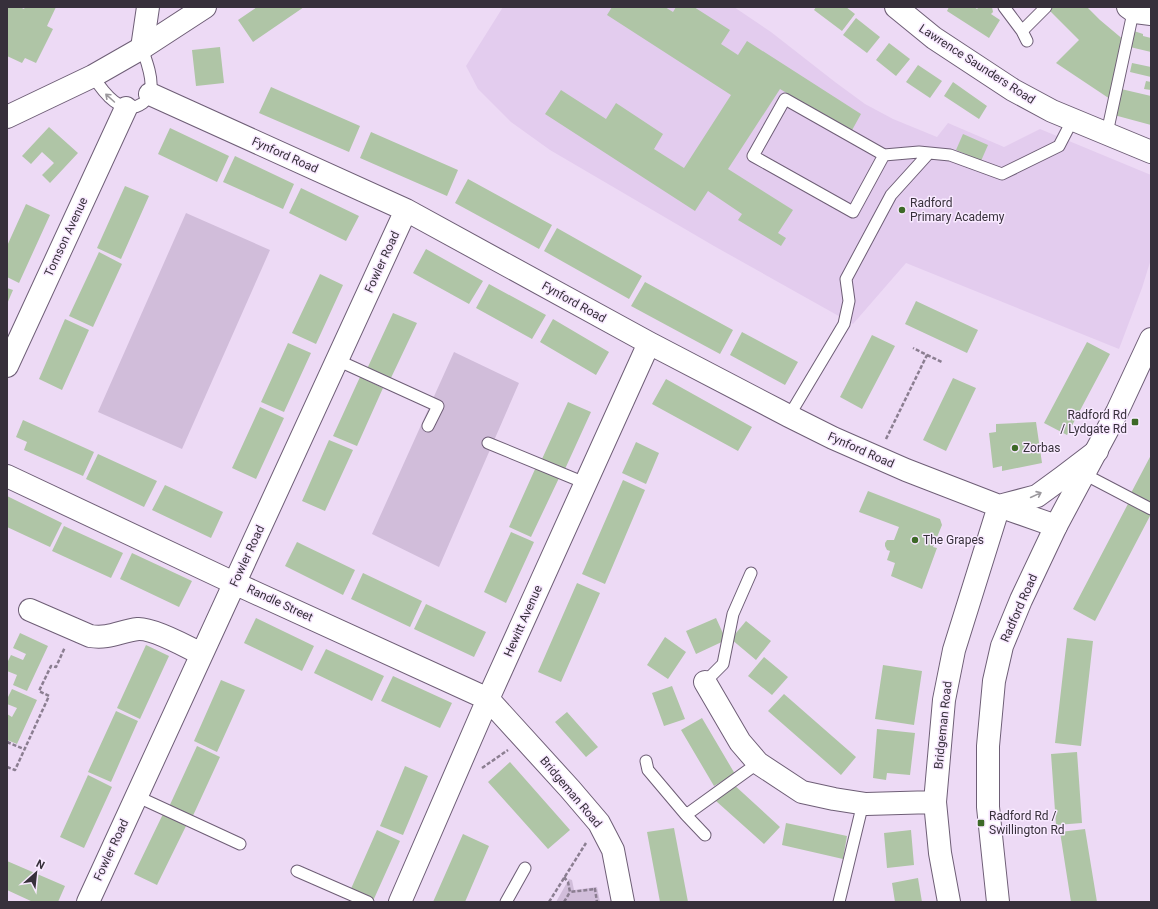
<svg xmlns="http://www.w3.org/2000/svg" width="1158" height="909" font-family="Roboto,sans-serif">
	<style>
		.built { fill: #e3ccee }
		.green { fill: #d1bdda }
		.building { fill: #afc5a6 }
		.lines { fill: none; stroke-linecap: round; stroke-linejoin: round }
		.lane-casing { stroke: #6e5e76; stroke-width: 13 }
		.street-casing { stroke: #6e5e76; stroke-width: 24 }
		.secondary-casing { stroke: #6e5e76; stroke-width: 24 }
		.path { stroke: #8b7e91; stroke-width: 2.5; stroke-dasharray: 4 2; stroke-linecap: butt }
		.lane { stroke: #fff; stroke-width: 11 }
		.street { stroke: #fff; stroke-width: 22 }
		.secondary { stroke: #fff; stroke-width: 22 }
		.oneway { stroke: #9b989d }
		.poi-dot { fill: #3d6927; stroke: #f8e9ff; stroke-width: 1.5 }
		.labels { text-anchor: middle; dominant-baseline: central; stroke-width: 3; stroke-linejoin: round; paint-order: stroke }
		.street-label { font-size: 12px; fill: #37303b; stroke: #f8e9ff }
		.poi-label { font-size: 12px; fill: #37303b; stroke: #f8e9ff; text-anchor: start }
	</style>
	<rect width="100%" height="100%" fill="#eddaf5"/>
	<!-- built -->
	<path class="built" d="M503,7H734L771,32L835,82L865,104L893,119L937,137L948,123L1004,147L1040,129L1151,175V259L1142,288L1119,349L906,263L853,324L714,246L550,150L511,122L478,89L466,66Z"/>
	<!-- green -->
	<path class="green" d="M186,213L270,250L182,449L98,412Z
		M454,352L519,383L439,567L372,534Z
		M569,879L572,880L574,890L597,887L600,902H556Z"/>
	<!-- building -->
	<path class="building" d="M7,7H20L24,9L25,7H56L47,26L53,29L36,63L25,58L22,63L7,56Z
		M257,7H304L253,42L238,20Z
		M612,7H665L673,12L676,7H694L730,30L721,44L738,55L747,41L861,114L851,132L780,89L728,169L793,210L778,233L786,238L781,246L738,220L742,214L708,191L695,211L545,114L561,90L606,119L616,103L663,134L654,149L684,168L731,95L607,15Z
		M816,7H846L855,14L842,31L814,10Z
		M949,7H974L977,9L979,7H992L993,12L991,14L1000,20L989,38L947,11Z
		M1050,7H1087L1100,20L1125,41L1110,99L1056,63L1079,40L1048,9Z
		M856,18L880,37L867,53L843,35Z
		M1134,31L1143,34V36L1151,38V52L1130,47Z
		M889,43L910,59L896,76L876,60Z
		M220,47L224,83L196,86L192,50Z
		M1132,63L1151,67V77L1130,72Z
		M918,65L942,81L930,98L906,82Z
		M1146,81L1151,82V90L1144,89Z
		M953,82L987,106L979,119L944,96Z
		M271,87L360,126L349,152L259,113Z
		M1121,89L1151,96V125L1114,115Z
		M49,127L78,153L50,183L42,175L54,163L42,152L31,164L22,156Z
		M170,128L229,156L217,182L158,154Z
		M371,132L458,170L447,196L360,158Z
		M963,134L988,145L981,161L956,150Z
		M235,156L294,184L283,209L223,182Z
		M468,179L552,225L539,249L455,203Z
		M125,186L149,196L121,259L97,248Z
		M301,188L359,216L346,241L289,213Z
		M26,204L50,215L19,283L7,277V246Z
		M557,228L642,276L629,299L544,251Z
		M426,249L483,281L469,304L413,273Z
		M99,252L122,264L93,327L69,316Z
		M320,274L343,285L316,344L292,333Z
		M645,282L733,330L720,354L631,306Z
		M489,284L546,315L532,339L476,308Z
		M7,288L13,290L7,304Z
		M916,301L978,330L967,353L905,324Z
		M393,313L417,323L390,380L367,369Z
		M65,319L89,330L62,390L39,379Z
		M553,319L609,352L596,375L540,342Z
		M742,332L798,362L785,385L730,355Z
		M872,335L895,346L862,409L840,397Z
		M1087,342L1110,354L1067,435L1044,423Z
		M288,343L311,353L284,412L261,402Z
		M360,377L383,388L357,446L333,436Z
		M953,378L976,388L946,451L923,440Z
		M666,379L752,427L738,451L652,404Z
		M568,402L591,412L565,469L542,459Z
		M260,407L284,418L256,479L232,468Z
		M23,420L94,452L83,476L24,450L27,442L16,437Z
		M1036,422L1042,463L1002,471V466L993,468L989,433L996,432V424Z
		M329,440L353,450L325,511L302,501Z
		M636,442L659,453L646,484L622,473Z
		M98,454L157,481L144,507L86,479Z
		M1151,455V503L1131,493Z
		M536,467L559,478L531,537L509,527Z
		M623,480L645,490L605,584L582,574Z
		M165,485L223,512L211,538L152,510Z
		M868,491L940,519L942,525L933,547L937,548L922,589L891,576L895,563L887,560L890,551L887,550L885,546V543L887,540H894L899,527L859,512Z
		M7,496L62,523L50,547L7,527Z
		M1130,500L1151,511V514L1095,621L1073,609Z
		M64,526L123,553L111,578L52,551Z
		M511,532L534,542L506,603L484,592Z
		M297,542L355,570L343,595L285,566Z
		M132,553L192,581L179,607L120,579Z
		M363,573L422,601L410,627L351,599Z
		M577,583L600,593L561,682L538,672Z
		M426,604L486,632L474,657L414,629Z
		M256,618L314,646L302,671L244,643Z
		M716,618L726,640L696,654L686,631Z
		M746,621L771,641L756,660L731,639Z
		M20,633L48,646L27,691L13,685L17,675L7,671V663L11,655L23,660L26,654L13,648Z
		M665,637L686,652L668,679L647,665Z
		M1067,638L1093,641L1081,746L1055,743Z
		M146,645L169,656L140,719L117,708Z
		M326,649L384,676L372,701L314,673Z
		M764,657L788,677L772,695L748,676Z
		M883,665L922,671L914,725L875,719Z
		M393,676L452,703L440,728L381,701Z
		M221,680L245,690L217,752L194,741Z
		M672,686L685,719L664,726L652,693Z
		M12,689L37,700L17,744L7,740V714L12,717L17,708L7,704V699Z
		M784,694L856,757L841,775L768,711Z
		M116,711L138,721L111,782L88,772Z
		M567,712L598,747L586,757L555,722Z
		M702,718L735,774L714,786L681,730Z
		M877,729L915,733L910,775L887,773L886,780L873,778Z
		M197,746L220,757L191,820L168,809Z
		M1077,752L1082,823L1056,825L1051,754Z
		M510,762L570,830L548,849L488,782Z
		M405,766L428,776L403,835L380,826Z
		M88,775L112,787L84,848L60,837Z
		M732,783L780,827L764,844L716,801Z
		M163,814L186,826L157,885L134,874Z
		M786,823L847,836L843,859L782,845Z
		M674,828L688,902H660L647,832Z
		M1085,829L1097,902H1071L1060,832Z
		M377,830L400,841L373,901L350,891Z
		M911,830L914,865L887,868L884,833Z
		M463,834L489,846L465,902H433Z
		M7,861L65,886L58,902H33L7,890Z
		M918,878L922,902H895L892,883Z"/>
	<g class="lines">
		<defs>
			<path id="lane" d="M1004,7L1022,31
				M1027,41L1022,31L1046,7
				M93,76C103,92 122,118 143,103C148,99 151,94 151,87C152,75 146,60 142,48
				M1107,133L1134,8
				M884,155L785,99L753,156L853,212L884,155L919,152L950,155L1002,174L1059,146L1073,119
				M337,360L438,406L428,426
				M789,416L844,324L849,301L846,279L891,195L929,153
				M488,443L585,483
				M1084,474L1151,509
				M705,682L723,664L733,614L751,573
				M646,761L648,770L686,815
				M136,796L240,844
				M705,835L686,815L758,763
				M297,871L368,902
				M506,902L525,868
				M839,902L863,803"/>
			<path id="street" d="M1128,7L1135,12L1151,14
				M142,48L148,7
				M150,94L406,210L649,343L789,416L833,438L906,470L999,506L1056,526
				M7,366L126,108
				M7,476L234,583L488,699L570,789L599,823L613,850L623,902
				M30,610L90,636C110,639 120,631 138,629C152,628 188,647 201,654
				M705,682L740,742L758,763L802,792L834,799L866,804L935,802
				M88,902L406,210
				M400,902L488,699L649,343
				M949,902L940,853L935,802L944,700L954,650L999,506L1037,496L1063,477L1097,451"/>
			<path id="secondary" d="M896,7L934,38L1013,90L1052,111L1151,152
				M7,117L93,76L142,48L205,7
				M998,902L988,807V746L994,681L1002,646L1021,600L1056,526L1117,412L1151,339"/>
		</defs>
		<!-- lane casing -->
		<use href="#lane" class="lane-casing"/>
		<!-- street casing -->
		<use href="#street" class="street-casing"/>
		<!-- secondary casing -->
		<use href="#secondary" class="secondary-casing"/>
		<!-- path -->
		<path class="path" d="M927,355L942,362
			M886,439L927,355L913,348
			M7,742L24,749
			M7,767L15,770L49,696L39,691L51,666L56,667L65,647
			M482,768L508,750
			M564,877L568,882L570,892L595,889
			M596,889H595L597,902
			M549,902L586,843
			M564,902L570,892"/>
		<!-- lane -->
		<use href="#lane" class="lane"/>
		<!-- street -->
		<use href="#street" class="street"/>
		<!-- secondary -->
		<use href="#secondary" class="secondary"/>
	</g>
	<!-- one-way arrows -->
	<defs><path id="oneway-shaft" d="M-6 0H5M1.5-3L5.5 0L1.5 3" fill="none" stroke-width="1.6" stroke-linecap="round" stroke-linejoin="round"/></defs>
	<g class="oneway">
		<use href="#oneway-shaft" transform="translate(110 98) rotate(-138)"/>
		<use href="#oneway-shaft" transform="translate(1036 495) rotate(-25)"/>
	</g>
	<!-- markers -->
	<g class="poi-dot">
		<circle cx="902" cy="210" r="4"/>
		<rect x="1131" y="418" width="8" height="8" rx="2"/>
		<circle cx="1015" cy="448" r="4"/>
		<circle cx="915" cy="540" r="4"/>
		<rect x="977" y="819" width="8" height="8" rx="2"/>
	</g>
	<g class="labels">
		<!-- street labels -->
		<g class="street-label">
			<text transform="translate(977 64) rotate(33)">Lawrence Saunders Road</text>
			<text transform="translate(285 155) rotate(24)">Fynford Road</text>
			<text transform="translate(66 237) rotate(-65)">Tomson Avenue</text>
			<text transform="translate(382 262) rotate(-65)">Fowler Road</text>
			<text transform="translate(574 302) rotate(29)">Fynford Road</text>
			<text transform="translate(861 450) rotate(24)">Fynford Road</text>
			<text transform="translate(247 556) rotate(-65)">Fowler Road</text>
			<text transform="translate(280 603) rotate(25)">Randle Street</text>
			<text transform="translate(1019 608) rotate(-66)">Radford Road</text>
			<text transform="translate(523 621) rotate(-66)">Hewitt Avenue</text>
			<text transform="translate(943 725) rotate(-84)">Bridgeman Road</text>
			<text transform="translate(571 792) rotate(50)">Bridgeman Road</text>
			<text transform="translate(111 850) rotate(-65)">Fowler Road</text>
		</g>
		<!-- poi labels -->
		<g class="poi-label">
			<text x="910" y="203">Radford<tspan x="910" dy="14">Primary Academy</tspan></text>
			<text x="1127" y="415" text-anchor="end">Radford Rd<tspan x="1127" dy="14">/ Lydgate Rd</tspan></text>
			<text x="1023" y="448">Zorbas</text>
			<text x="923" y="540">The Grapes</text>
			<text x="989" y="816">Radford Rd /<tspan x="989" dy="14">Swillington Rd</tspan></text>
		</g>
	</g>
	<!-- border -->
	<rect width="1158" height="909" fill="none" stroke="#37303b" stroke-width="16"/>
	<!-- north arrow -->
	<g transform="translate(36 873) rotate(27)" stroke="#f8e9ff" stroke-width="3" paint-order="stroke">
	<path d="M0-3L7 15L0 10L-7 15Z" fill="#37303b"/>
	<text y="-6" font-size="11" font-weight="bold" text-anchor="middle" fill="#37303b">N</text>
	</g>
</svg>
